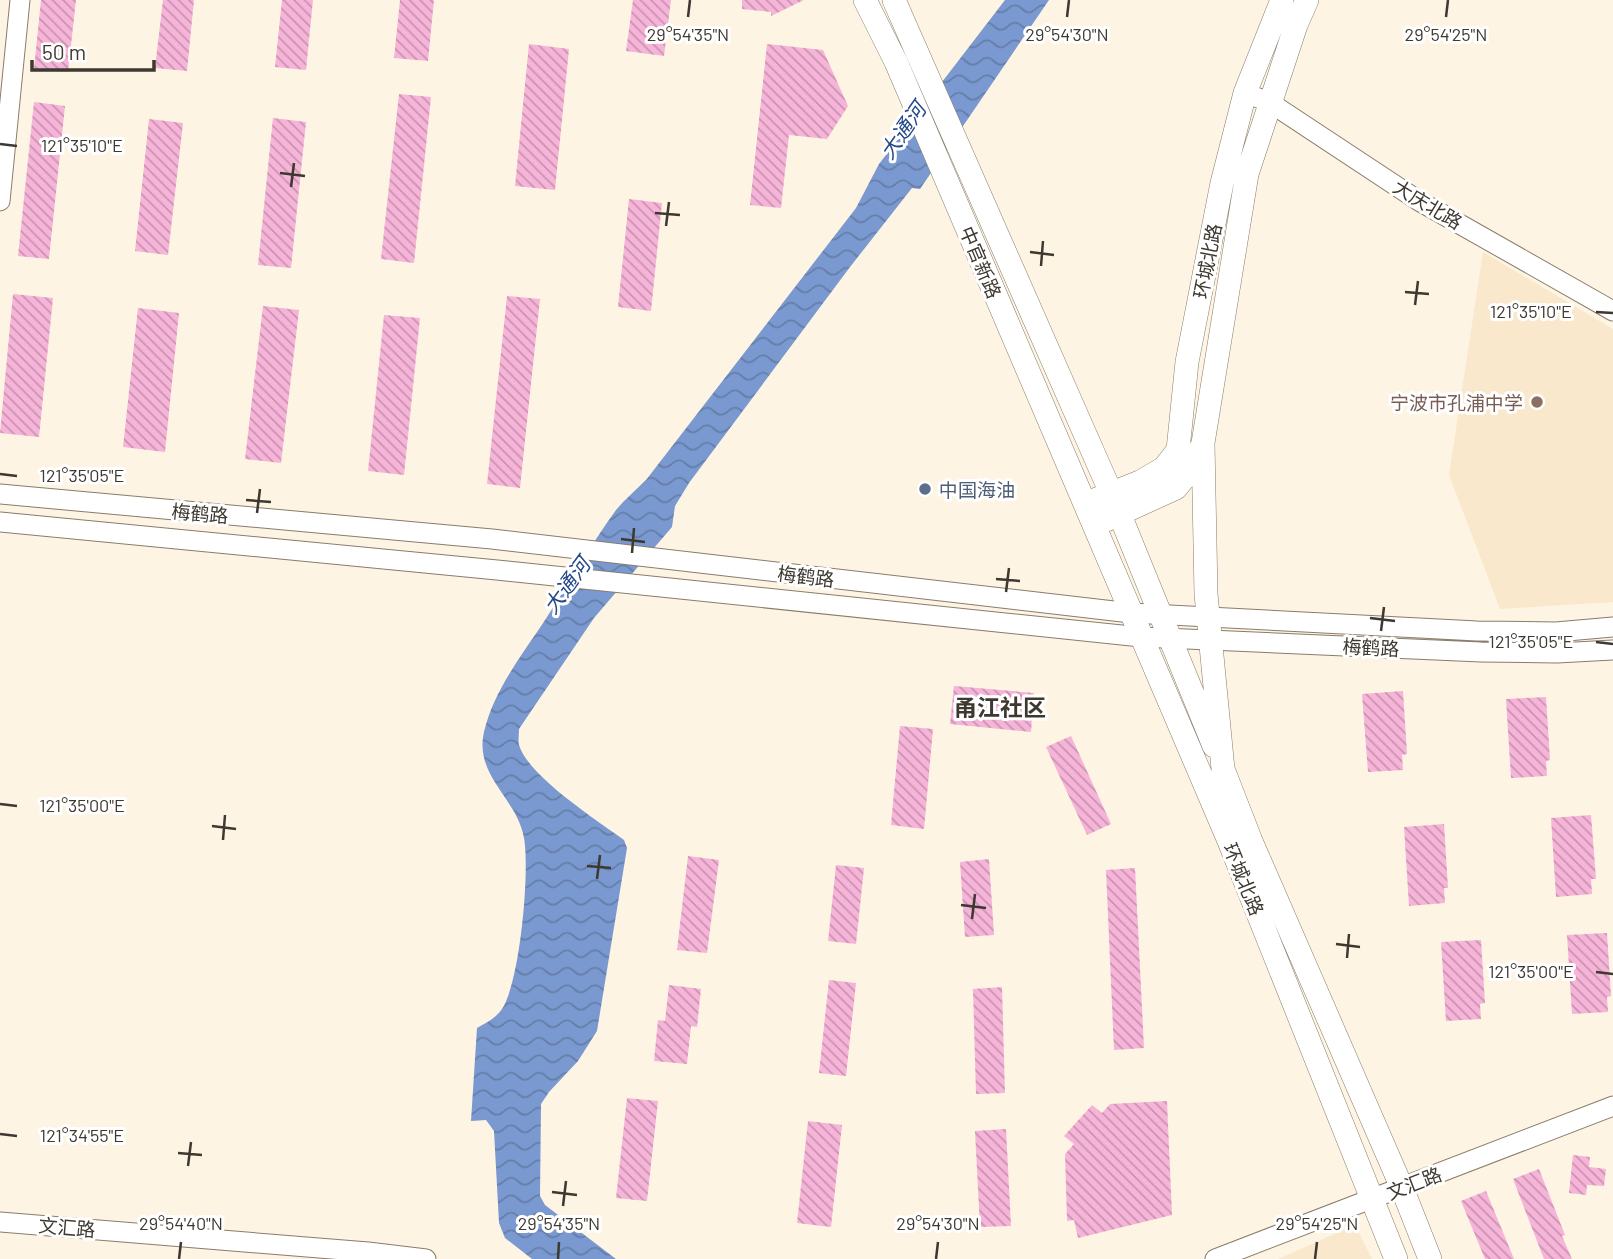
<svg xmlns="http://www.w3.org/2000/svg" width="1613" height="1259" font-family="Barlow,'Noto Sans SC',sans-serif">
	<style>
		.built { fill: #f9e8cc }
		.water { fill: url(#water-waves) }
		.building { fill: url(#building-back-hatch) }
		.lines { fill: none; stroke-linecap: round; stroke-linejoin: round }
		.minor-casing { stroke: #887d6a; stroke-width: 21 }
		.major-casing { stroke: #887d6a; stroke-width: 24 }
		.minor { stroke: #fff; stroke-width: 19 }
		.major { stroke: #fff; stroke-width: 23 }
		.ticks { fill: none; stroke: #3d3830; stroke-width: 2.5 }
		.education-dot { fill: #8d6e63; stroke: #fff; stroke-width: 2.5 }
		.service-dot { fill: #5c6f8a; stroke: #fff; stroke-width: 2.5 }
		.labels { text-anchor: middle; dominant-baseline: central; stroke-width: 6; stroke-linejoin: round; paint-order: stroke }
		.street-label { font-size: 19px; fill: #3d3830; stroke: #fff }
		.education-label { font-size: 19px; fill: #785e54; stroke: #fff; text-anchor: end }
		.service-label { font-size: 19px; fill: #4e5e75; stroke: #fff; text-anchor: start }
		.water-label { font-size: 21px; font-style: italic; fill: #25488b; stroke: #fff }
		.quarter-label { font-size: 23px; font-weight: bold; fill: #3d3830; stroke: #fff }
		.ticks-label { font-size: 18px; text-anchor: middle; fill: #3d3830; stroke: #fff; stroke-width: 6; stroke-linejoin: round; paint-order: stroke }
	</style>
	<defs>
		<pattern id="water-waves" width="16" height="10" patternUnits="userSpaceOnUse" patternTransform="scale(1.75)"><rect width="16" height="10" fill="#7a99d0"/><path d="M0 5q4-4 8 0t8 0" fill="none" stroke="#657ea9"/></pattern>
		<pattern id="building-back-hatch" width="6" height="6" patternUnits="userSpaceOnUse" patternTransform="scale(1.75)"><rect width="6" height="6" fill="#f6b4d9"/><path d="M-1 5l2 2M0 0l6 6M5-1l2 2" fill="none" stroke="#c893b0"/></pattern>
	</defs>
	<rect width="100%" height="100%" fill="#fef4e3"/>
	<!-- built -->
	<path class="built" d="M1483,252L1613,329V602L1500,609L1449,475Z
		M1355,1225L1372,1259H1278Z"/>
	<!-- water -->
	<path class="water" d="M1005,0H1049L920,189L912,188L850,267L689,483L675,506L672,527L594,618L519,729C519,734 518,741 519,745C528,776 598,821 624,840L627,848L597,1031L578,1061L549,1092L541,1104L540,1196L545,1205L616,1259H532L505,1238L499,1223L494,1131L486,1120L471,1121L477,1028C486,1023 496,1018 502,1009C520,982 530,871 524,838C517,798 474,776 484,732C494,689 523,654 547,617C570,582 591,544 616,510C625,499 636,490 646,480L856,208L879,164Z"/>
	<!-- building -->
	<path class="building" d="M41,0H76L68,72L34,69Z
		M163,0H194L187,71L155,68Z
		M282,0H313L306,70L275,67Z
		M400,0H434L428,61L394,58Z
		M633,0H671L664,56L626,51Z
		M742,0H804L771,16V12L742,9Z
		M529,44L569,49L555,190L515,186Z
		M767,44L823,50L848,106L827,139L789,135L781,208L750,205Z
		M399,94L431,97L414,263L381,259Z
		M34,102L65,106L49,259L18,256Z
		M273,118L306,122L291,268L258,265Z
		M149,119L183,123L168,255L135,251Z
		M629,199L662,203L651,311L618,307Z
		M13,294L53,298L39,437L0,433Z
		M507,296L540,299L520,488L487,484Z
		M263,306L299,310L281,463L245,459Z
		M138,308L179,313L165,452L123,447Z
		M384,315L420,318L404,475L368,471Z
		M954,686L1034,693L1031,732L950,724Z
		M1403,691L1407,754L1402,755L1403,770L1368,772L1362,694Z
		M1546,697L1550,760L1546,761L1547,776L1511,778L1506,699Z
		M900,726L933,729L924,829L891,825Z
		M1071,736L1111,824L1087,835L1046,747Z
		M1591,815L1596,879H1591L1592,894L1556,897L1551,818Z
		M1444,824L1448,888H1444L1445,903L1409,906L1404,827Z
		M688,856L719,860L707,953L677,950Z
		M989,859L994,935L965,937L960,862Z
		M836,865L864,868L856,944L828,941Z
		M1135,868L1144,1048L1114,1050L1106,870Z
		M1607,933L1611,996L1607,997L1608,1012L1572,1014L1567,935Z
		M1481,940L1485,1003L1480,1004L1481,1019L1446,1021L1441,942Z
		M829,980L856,983L846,1076L819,1073Z
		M669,985L701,989L697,1027L691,1026L687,1064L654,1061L658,1020L665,1021Z
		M1002,987L1005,1093L976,1094L973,989Z
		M627,1098L658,1101L647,1201L616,1198Z
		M1167,1101L1172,1215L1078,1238L1074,1220L1067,1221L1065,1154L1074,1144L1064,1136L1092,1105L1102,1113L1110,1104Z
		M808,1121L842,1125L831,1227L797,1223Z
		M1006,1129L1011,1226L980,1227L975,1131Z
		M1573,1155L1590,1157L1589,1167L1606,1169L1604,1186L1587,1185L1586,1195L1569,1193Z
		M1539,1169L1565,1235L1562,1236L1572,1259H1544L1513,1179Z
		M1486,1191L1514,1259H1485L1461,1201Z"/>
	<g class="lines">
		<defs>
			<path id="minor" d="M1245,93L1269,102L1419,201L1613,311
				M0,201L20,0
				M0,494L492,539L1131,613L1477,631L1556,632L1613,627
				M0,522L497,570L1141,637L1481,652L1557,653L1613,650
				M0,1222L368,1252L426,1259
				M1215,1259L1613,1106"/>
			<path id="major" d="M865,0L896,62L1229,841L1396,1259
				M894,0L1111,493L1214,746
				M1307,0L1296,25L1247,174L1203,443L1206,594L1223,769L1251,841L1402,1188L1430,1259
				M1097,499L1140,482L1164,468L1178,450L1187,362L1222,183L1245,93L1282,0
				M1106,520L1176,488L1189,472L1202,446"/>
		</defs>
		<!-- minor casing -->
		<use href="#minor" class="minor-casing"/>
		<!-- major casing -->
		<use href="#major" class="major-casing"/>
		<!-- minor -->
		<use href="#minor" class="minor"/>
		<!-- major -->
		<use href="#major" class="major"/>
	</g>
	<!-- ticks -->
	<path class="ticks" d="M688,17L690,0M1067,17L1069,0M1446,17L1448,0M0,144L17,146M280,173L305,176M291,187L294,163M655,213L680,215M666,226L669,202M1030,252L1054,255M1041,266L1043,241M1405,292L1429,294M1415,305L1418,281M1596,312L1613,313M0,474L17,476M246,500L271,502M257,513L260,489M621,539L645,542M632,553L634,528M996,579L1020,581M1006,592L1009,568M1370,618L1395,621M1381,631L1384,607M1596,642L1613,644M0,804L17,806M212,826L236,829M223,840L225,815M587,866L611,868M597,879L600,855M961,905L986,908M972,919L975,894M1336,944L1360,947M1347,958L1349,934M1596,972L1613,974M0,1134L17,1136M178,1153L202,1155M188,1166L191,1142M552,1192L577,1195M563,1206L566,1181M179,1259L181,1242M558,1259L559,1242M936,1259L938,1242M1315,1259L1317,1242"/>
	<!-- markers -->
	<circle class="education-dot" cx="1537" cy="402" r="7"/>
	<circle class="service-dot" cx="925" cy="489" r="7"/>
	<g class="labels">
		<!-- street labels -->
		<g class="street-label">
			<text transform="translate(1428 204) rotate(31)">大庆北路</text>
			<text transform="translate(1207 261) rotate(-79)">环城北路</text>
			<text transform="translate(981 262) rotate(67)">中官新路</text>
			<text transform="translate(200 513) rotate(5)">梅鹤路</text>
			<text transform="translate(806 576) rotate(7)">梅鹤路</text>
			<text transform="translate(1371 647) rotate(3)">梅鹤路</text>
			<text transform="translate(1244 879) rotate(68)">环城北路</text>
			<text transform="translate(1414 1183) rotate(-21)">文汇路</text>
			<text transform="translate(67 1227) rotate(5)">文汇路</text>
		</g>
		<!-- education labels -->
		<g class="education-label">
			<text x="1523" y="402">宁波市孔浦中学</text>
		</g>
		<!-- service labels -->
		<g class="service-label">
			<text x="939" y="489">中国海油</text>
		</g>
		<!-- water labels -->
		<g class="water-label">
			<text transform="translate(902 130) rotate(-55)">大通河</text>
			<text transform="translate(566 585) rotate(-54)">大通河</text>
		</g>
		<!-- quarter labels -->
		<g class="quarter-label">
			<text x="1000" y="707">甬江社区</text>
		</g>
	</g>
	<g class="ticks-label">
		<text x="688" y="41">29°54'35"N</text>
		<text x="1067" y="41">29°54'30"N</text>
		<text x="1446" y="41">29°54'25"N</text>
		<text x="82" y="152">121°35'10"E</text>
		<text x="1531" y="318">121°35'10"E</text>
		<text x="82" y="482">121°35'05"E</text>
		<text x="1531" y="648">121°35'05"E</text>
		<text x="82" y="812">121°35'00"E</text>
		<text x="1531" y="978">121°35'00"E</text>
		<text x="82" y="1142">121°34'55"E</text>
		<text x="181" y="1230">29°54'40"N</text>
		<text x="559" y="1230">29°54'35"N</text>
		<text x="938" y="1230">29°54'30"N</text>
		<text x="1317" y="1230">29°54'25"N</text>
	</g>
	<!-- scale -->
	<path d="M32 60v10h122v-10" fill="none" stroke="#3d3830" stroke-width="3.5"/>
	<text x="42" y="60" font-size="21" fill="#3d3830" stroke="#ffffff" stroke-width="5" paint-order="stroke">50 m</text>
</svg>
